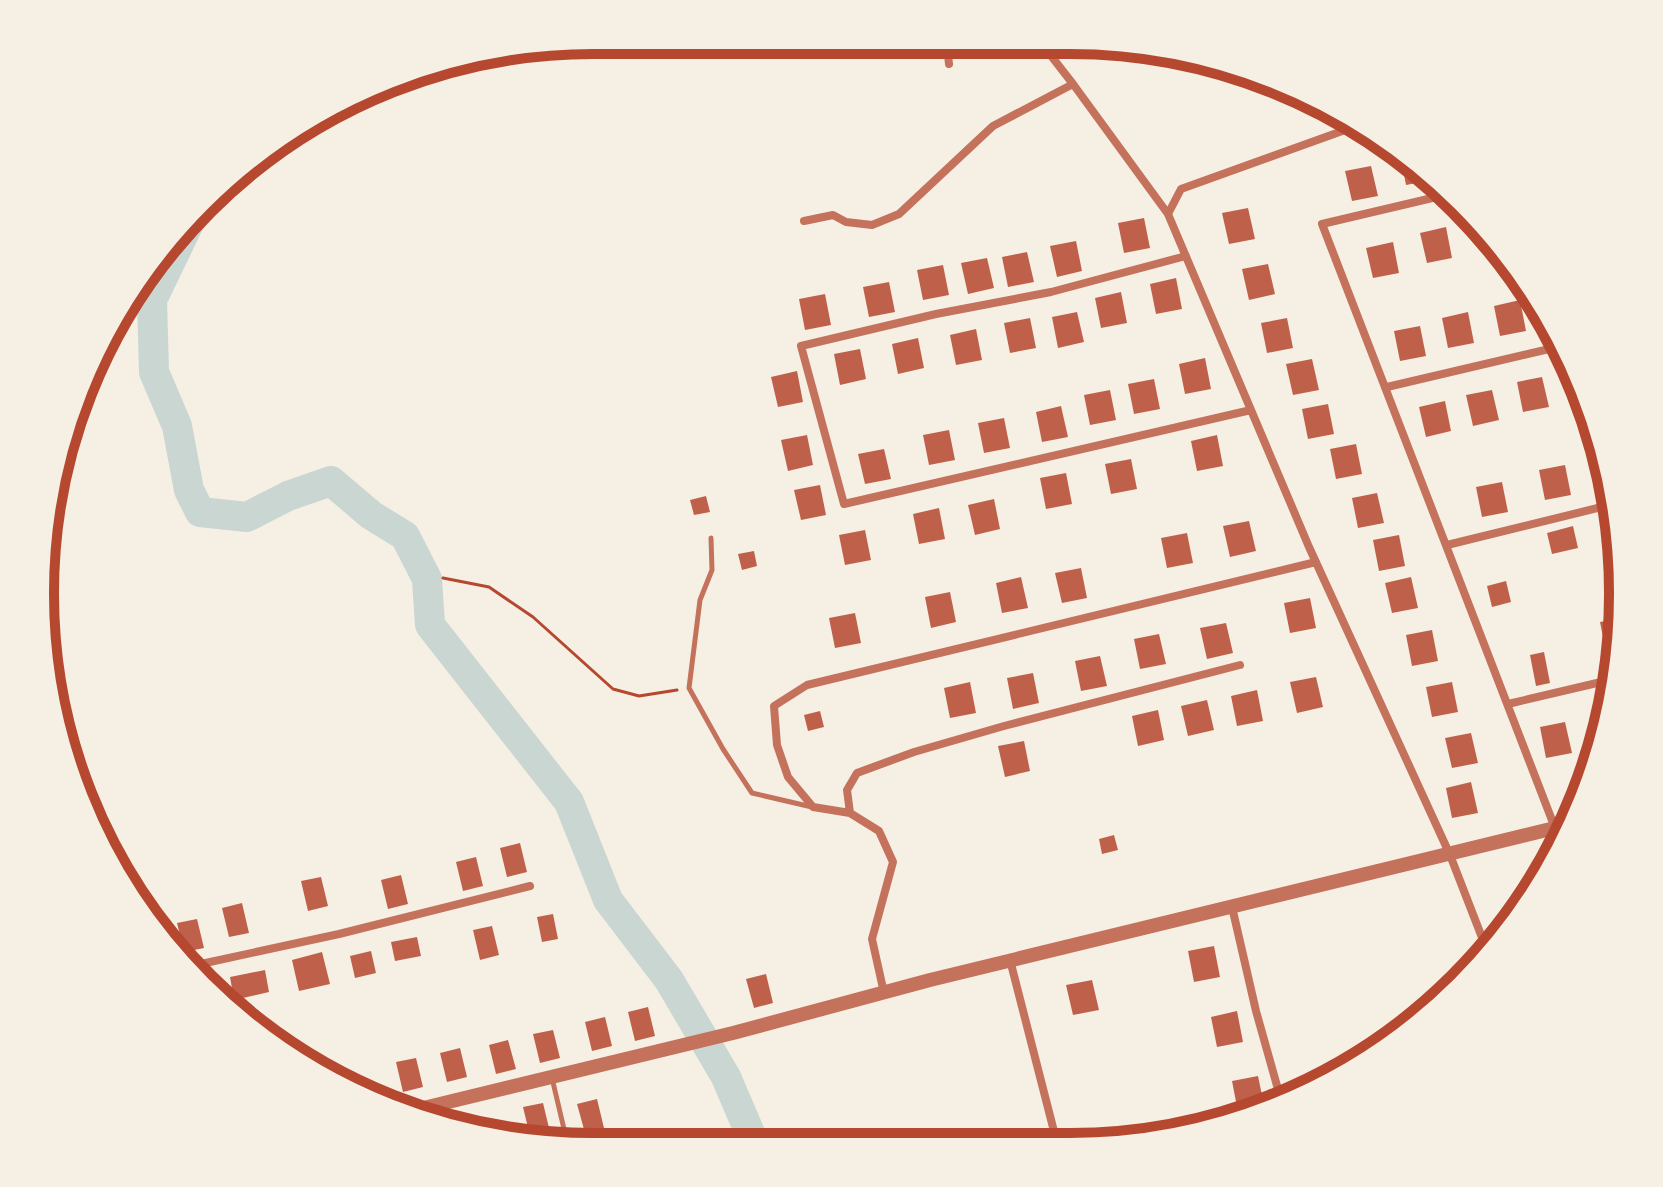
<svg xmlns="http://www.w3.org/2000/svg" width="1663" height="1187" font-family="Overpass,sans-serif">
	<style>
		.lines { fill: none; stroke-linecap: round; stroke-linejoin: round }
		.river { stroke: #c9d6d2; stroke-width: 30 }
		.building { fill: #bf614a }
		.path { stroke: #b5482f; stroke-width: 3 }
		.service { stroke: #c5725c; stroke-width: 5 }
		.minor { stroke: #c5725c; stroke-width: 8 }
		.tertiary { stroke: #c5725c; stroke-width: 14 }
		.rim { fill: none; stroke: #b5482f; stroke-width: 10 }
	</style>
	<rect width="100%" height="100%" fill="#f6efe4"/>
	<g class="lines">
		<!-- river -->
		<path class="river" d="M193,215L152,300L154,372L177,426L189,490L200,512L247,517L288,496L331,481L371,515L405,536L427,579L430,625L569,802L608,900L669,980L726,1077L755,1145"/>
	</g>
	<!-- building -->
	<path class="building" d="M1401,159L1427,181L1406,185Z
		M1371,166L1378,196L1352,201L1345,171Z
		M1248,208L1255,239L1229,244L1222,213Z
		M1144,218L1150,248L1124,253L1118,223Z
		M1472,218L1486,229L1498,246L1479,250Z
		M1446,227L1452,258L1427,263L1420,233Z
		M1076,241L1082,271L1057,277L1050,246Z
		M1393,242L1399,273L1373,278L1366,248Z
		M1027,252L1034,282L1008,287L1002,257Z
		M987,258L994,288L968,294L961,263Z
		M1268,264L1275,294L1249,300L1242,269Z
		M943,265L949,295L923,300L917,270Z
		M1176,278L1182,309L1156,314L1150,284Z
		M889,282L895,312L869,317L863,287Z
		M1121,292L1127,323L1101,328L1095,298Z
		M825,294L831,325L805,330L799,299Z
		M1520,300L1526,331L1500,336L1494,306Z
		M1077,312L1084,342L1058,348L1052,317Z
		M1468,312L1474,343L1448,348L1442,318Z
		M1030,318L1036,348L1010,353L1004,323Z
		M1287,318L1293,348L1267,353L1261,323Z
		M1420,326L1426,356L1400,361L1394,331Z
		M976,329L982,360L956,365L950,335Z
		M918,338L924,368L898,374L892,344Z
		M860,349L866,379L840,385L834,354Z
		M1205,358L1211,389L1185,394L1179,364Z
		M1312,359L1319,390L1293,395L1286,364Z
		M1572,367L1585,396L1570,399L1563,369Z
		M797,371L803,402L778,407L771,377Z
		M1542,377L1549,407L1523,412L1517,382Z
		M1154,379L1160,409L1134,414L1128,384Z
		M1110,390L1116,420L1090,425L1084,395Z
		M1492,390L1499,420L1473,426L1466,395Z
		M1445,401L1451,431L1426,437L1419,407Z
		M1328,404L1334,434L1308,439L1302,409Z
		M1061,406L1068,437L1042,442L1036,412Z
		M1004,418L1010,448L984,453L978,423Z
		M949,430L955,460L929,465L923,435Z
		M807,435L813,465L788,471L781,440Z
		M1217,435L1223,466L1197,471L1191,441Z
		M1356,444L1362,474L1336,479L1330,449Z
		M884,449L891,479L865,484L858,454Z
		M1603,454L1610,484L1594,488L1588,457Z
		M1131,459L1137,489L1111,494L1105,464Z
		M1565,465L1571,495L1545,500L1539,470Z
		M1066,473L1072,504L1046,509L1040,478Z
		M1502,482L1508,512L1482,517L1476,487Z
		M820,485L826,515L801,520L794,490Z
		M1377,493L1384,523L1358,528L1352,498Z
		M706,496L710,512L694,515L690,500Z
		M994,499L1000,529L975,535L968,505Z
		M939,508L945,539L919,544L913,514Z
		M1249,521L1256,551L1230,557L1223,526Z
		M1573,526L1578,548L1552,554L1547,533Z
		M865,530L871,560L845,565L839,535Z
		M1187,533L1193,563L1167,568L1161,538Z
		M1399,535L1405,566L1379,571L1373,540Z
		M754,551L757,566L742,570L738,554Z
		M45,555H48L55,584L45,586Z
		M1081,568L1087,598L1062,603L1055,573Z
		M1021,577L1028,608L1002,613L996,583Z
		M1411,577L1418,608L1392,613L1385,583Z
		M1506,581L1511,602L1492,607L1487,586Z
		M950,592L956,622L931,628L925,597Z
		M1310,598L1316,628L1290,633L1284,603Z
		M49,609L56,638L45,641V610Z
		M855,613L861,643L835,648L829,618Z
		M1621,618L1618,650L1606,652L1600,622Z
		M1226,623L1233,653L1207,659L1200,628Z
		M1432,630L1438,661L1412,666L1406,635Z
		M1159,634L1166,664L1140,669L1134,639Z
		M1544,652L1550,683L1536,686L1530,655Z
		M1100,656L1107,686L1081,691L1075,661Z
		M53,664L60,693L53,695L45,666Z
		M1033,673L1039,703L1013,709L1007,678Z
		M1316,677L1323,707L1297,713L1290,682Z
		M970,682L976,713L950,718L944,688Z
		M1452,682L1458,712L1432,717L1426,687Z
		M1257,690L1263,721L1237,726L1231,696Z
		M1207,700L1214,730L1188,736L1181,706Z
		M1158,710L1164,740L1138,746L1132,716Z
		M820,711L824,727L808,731L804,715Z
		M1608,713L1604,737L1600,747L1594,716Z
		M1565,722L1572,753L1546,758L1540,727Z
		M1471,733L1478,763L1452,768L1445,738Z
		M1024,741L1030,771L1005,777L998,746Z
		M1471,782L1478,813L1452,818L1446,788Z
		M1114,835L1118,850L1102,854L1099,839Z
		M520,843L527,872L507,877L500,848Z
		M476,857L483,886L463,891L456,862Z
		M401,875L408,904L388,909L381,880Z
		M321,877L328,906L308,911L301,881Z
		M242,903L249,933L229,937L222,908Z
		M553,914L558,939L542,942L537,917Z
		M197,919L204,948L184,952L177,923Z
		M492,926L499,955L480,960L473,930Z
		M417,937L421,956L395,961L391,942Z
		M1214,946L1220,977L1194,982L1188,951Z
		M371,951L376,973L355,978L350,956Z
		M322,952L330,984L299,991L292,960Z
		M265,970L269,992L234,1000L230,977Z
		M766,974L773,1003L754,1008L746,979Z
		M1092,980L1099,1010L1073,1015L1066,985Z
		M648,1007L655,1036L635,1041L628,1012Z
		M1237,1011L1243,1042L1217,1047L1211,1017Z
		M605,1017L612,1046L592,1051L585,1022Z
		M553,1030L560,1058L540,1063L533,1034Z
		M508,1040L516,1069L496,1074L489,1045Z
		M460,1048L467,1077L447,1082L440,1053Z
		M416,1058L423,1087L403,1092L396,1062Z
		M1258,1076L1264,1105L1238,1112L1232,1081Z
		M358,1081L359,1094L339,1084Z
		M597,1099L604,1128L585,1133L577,1104Z
		M543,1103L550,1132L530,1136L523,1107Z"/>
	<g class="lines">
		<!-- path -->
		<path class="path" d="M443,578L489,587L533,617L613,689L639,696L677,690"/>
		<!-- service -->
		<path class="service" d="M711,538L712,570L700,600L689,688L723,749L752,793L812,807
			M552,1078L568,1146"/>
		<!-- minor -->
		<path class="minor" d="M947,46L949,64
			M1045,48L1073,84
			M1445,195L1322,224L1555,828
			M1168,214L1181,189L1359,125
			M804,221L833,215L846,222L872,225L899,214L993,126L1073,84L1168,214L1309,547L1450,855L1488,953
			M1186,256L1051,292L936,314L801,346L844,504L1251,410
			M1387,387L1562,346
			M1447,545L1614,504
			M1508,704L1614,679
			M850,813L847,790L857,773L914,752L1004,726L1240,665
			M1232,907L1256,1011L1281,1100
			M1010,960L1057,1143
			M199,966L202,981
			M187,967L339,934L530,886
			M884,993L872,939L893,862L879,831L850,813L813,807L788,777L777,745L774,706L807,685L1316,562"/>
		<!-- tertiary -->
		<path class="tertiary" d="M407,1112L733,1033L930,980L1571,824"/>
	</g>
	<!-- crop -->
	<path d="M0 0H1663V1187H0ZM593 54H1070A539 539 0 0 1 1609 593V594A539 539 0 0 1 1070 1133H593A539 539 0 0 1 54 594V593A539 539 0 0 1 593 54Z" fill="#f6efe4" fill-rule="evenodd"/>
	<path class="rim" d="M593 54H1070A539 539 0 0 1 1609 593V594A539 539 0 0 1 1070 1133H593A539 539 0 0 1 54 594V593A539 539 0 0 1 593 54Z"/>
</svg>
